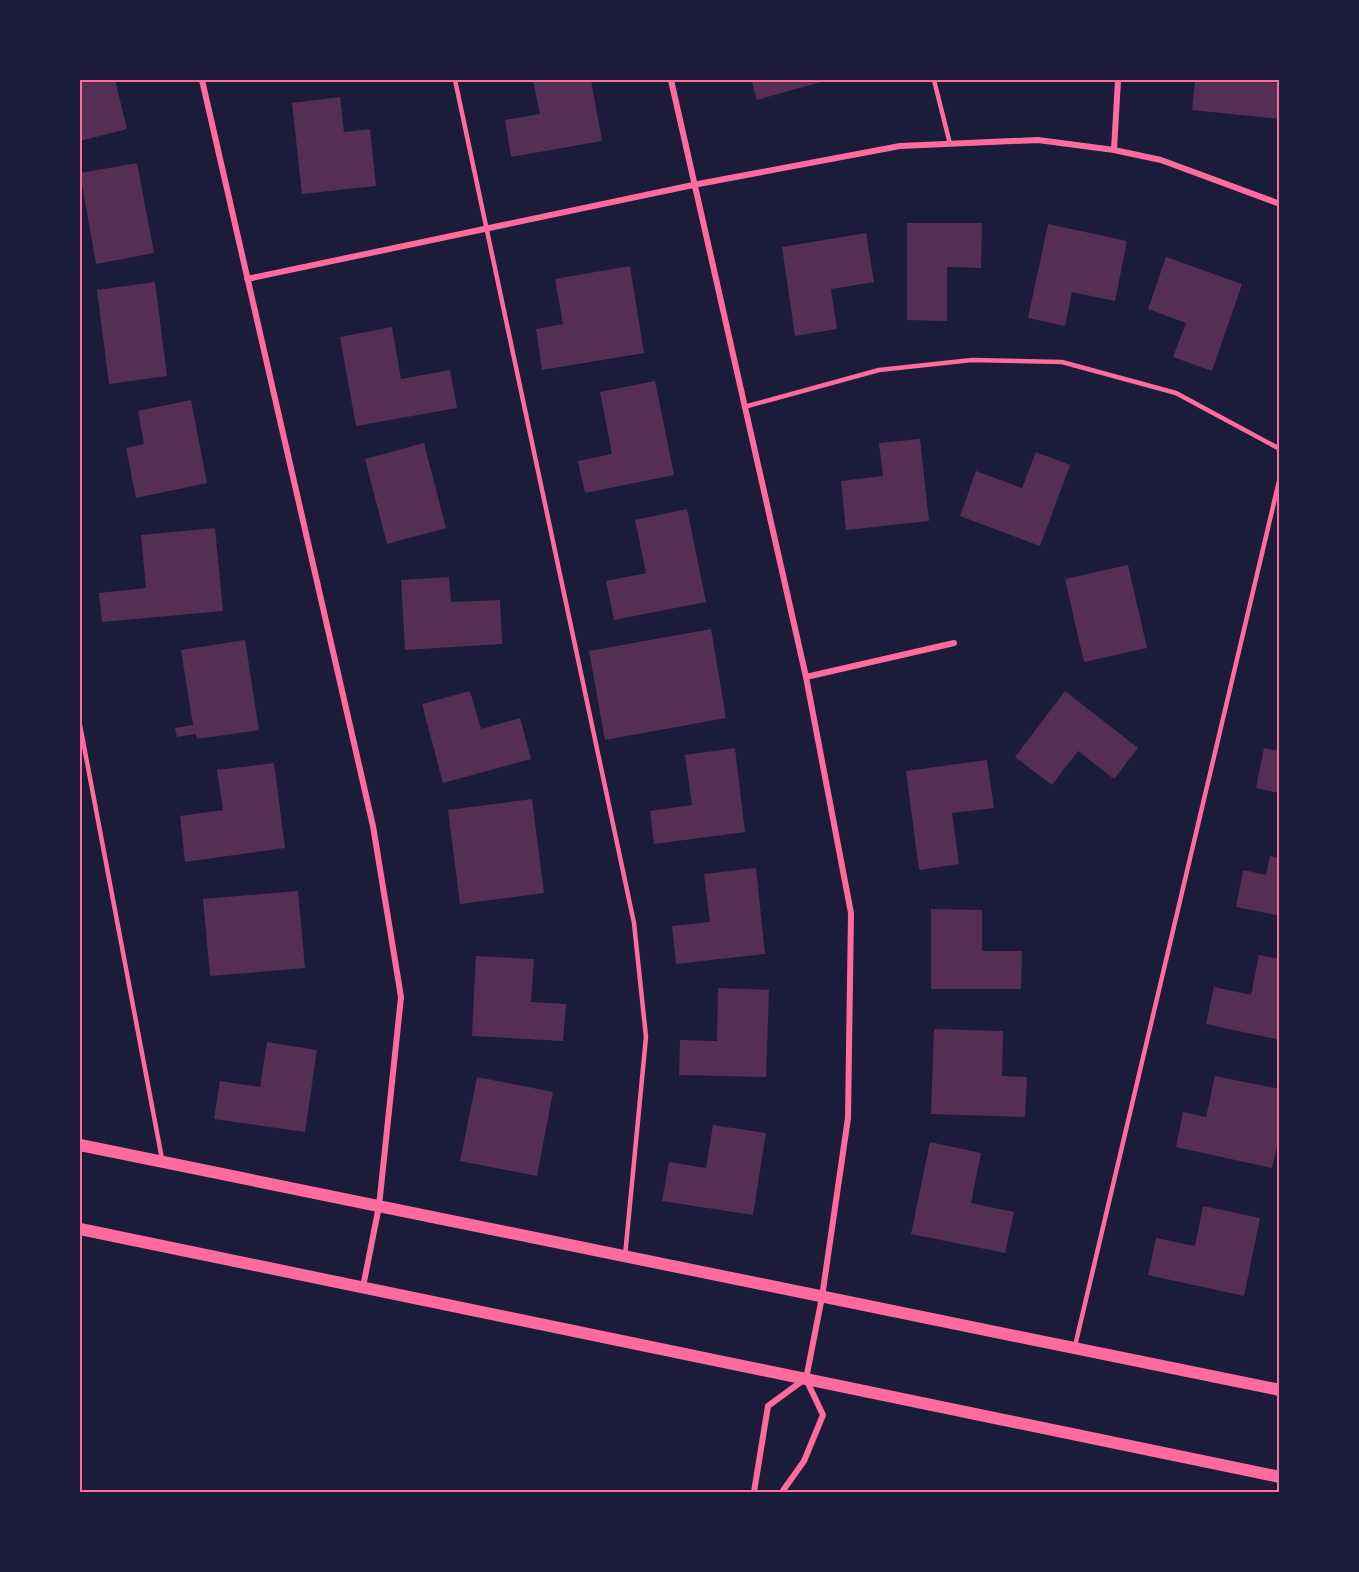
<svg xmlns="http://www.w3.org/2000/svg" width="1359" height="1572" font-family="'Work Sans',sans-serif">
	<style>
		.building { fill: #542f53 }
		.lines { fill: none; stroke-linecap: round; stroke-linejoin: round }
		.service { stroke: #ff6b9d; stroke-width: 4.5 }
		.minor { stroke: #ff6b9d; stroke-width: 6 }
		.secondary { stroke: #ff6b9d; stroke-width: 12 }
		.neatline { fill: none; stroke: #ff6b9d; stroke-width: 2 }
	</style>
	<rect width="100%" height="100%" fill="#1b1b3a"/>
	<!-- building -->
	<path class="building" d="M80,80H115L127,129L80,141Z
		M533,80H591L602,141L511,157L505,120L540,114Z
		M751,80H828L757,100Z
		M1195,80H1249L1280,83V119L1192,110Z
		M340,97L344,132L370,129L376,186L302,194L292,103Z
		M137,163L154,253L96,264L80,173Z
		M907,223H982L981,268L947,267V321L907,320Z
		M1048,224L1127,241L1115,301L1072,292L1065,326L1028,318Z
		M866,233L874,282L831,289L837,329L795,336L782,247Z
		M1166,257L1242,284L1212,371L1173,357L1186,323L1148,309Z
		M630,266L644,353L542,370L536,329L563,324L555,279Z
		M155,282L167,376L109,384L97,290Z
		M392,327L401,379L450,370L457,408L356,426L340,337Z
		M655,381L674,475L585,493L578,461L612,454L600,392Z
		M191,400L207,483L136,498L126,448L144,444L138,411Z
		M920,439L929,521L846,530L841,481L883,476L879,443Z
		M424,443L446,528L387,544L365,459Z
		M1036,452L1070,465L1040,546L960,516L976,471L1022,488Z
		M687,509L706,602L614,620L606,581L646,573L635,520Z
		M215,528L223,611L102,622L99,593L146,588L141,535Z
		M1128,565L1147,648L1084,662L1065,579Z
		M449,577L451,602L500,600L502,644L405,650L401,580Z
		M711,629L726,718L605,740L589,651Z
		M245,640L259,730L197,739L196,734L177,737L175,728L193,725L181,650Z
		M470,691L481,729L520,718L531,759L443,783L422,704Z
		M1065,691L1138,748L1114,779L1078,751L1052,785L1015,757Z
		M735,748L745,832L654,844L650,811L692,805L685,755Z
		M1264,748L1280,751V793L1256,788Z
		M987,760L994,808L952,813L959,864L919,870L906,771Z
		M274,763L285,848L185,862L180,816L223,810L217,770Z
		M532,799L544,893L460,904L448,810Z
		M1270,856L1280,858V916L1236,907L1243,870L1266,875Z
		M756,868L765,954L676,964L672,926L710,922L704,874Z
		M298,891L305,968L210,976L203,899Z
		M931,909L982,910V951H1022L1021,989H931Z
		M1259,955L1280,959V1040L1206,1024L1214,987L1251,995Z
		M476,956L534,959L531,1002L566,1004L563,1041L472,1036Z
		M718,988L769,990L766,1077L679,1075L680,1040L717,1041Z
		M934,1029L1003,1031L1002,1076L1027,1077L1025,1117L931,1114Z
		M267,1042L317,1050L305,1132L214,1119L220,1081L260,1087Z
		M1215,1076L1280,1089V1133L1272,1168L1176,1147L1183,1112L1206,1117Z
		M477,1077L553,1092L537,1176L460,1161Z
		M713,1125L766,1133L753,1215L662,1201L669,1162L706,1168Z
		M930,1142L981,1153L971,1203L1014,1212L1005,1253L911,1234Z
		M1203,1206L1260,1218L1244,1296L1148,1275L1156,1238L1195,1246Z"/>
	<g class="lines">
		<!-- service -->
		<path class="service" d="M455,80L634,923L646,1037L625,1256
			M934,80L950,144
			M744,407L879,370L972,360L1062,362L1176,393L1280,449
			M80,725L162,1159
			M1075,1346L1280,477"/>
		<!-- minor -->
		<path class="minor" d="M202,80L373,826L401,997L379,1206L363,1287
			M671,80L806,677L851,913L848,1118L822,1297L806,1379
			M1114,150L1118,80
			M247,279L693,185L900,146L1038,140L1114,150L1161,160L1280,204
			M806,677L954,643
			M754,1492L768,1406L805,1379
			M782,1492L804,1461L823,1415L806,1379"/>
		<!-- secondary -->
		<path class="secondary" d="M80,1145L1280,1390
			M80,1229L1280,1477"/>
	</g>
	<!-- border -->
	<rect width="1359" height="1572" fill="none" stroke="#1b1b3a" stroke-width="162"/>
	<rect x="81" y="81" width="1197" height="1410" class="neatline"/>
</svg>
